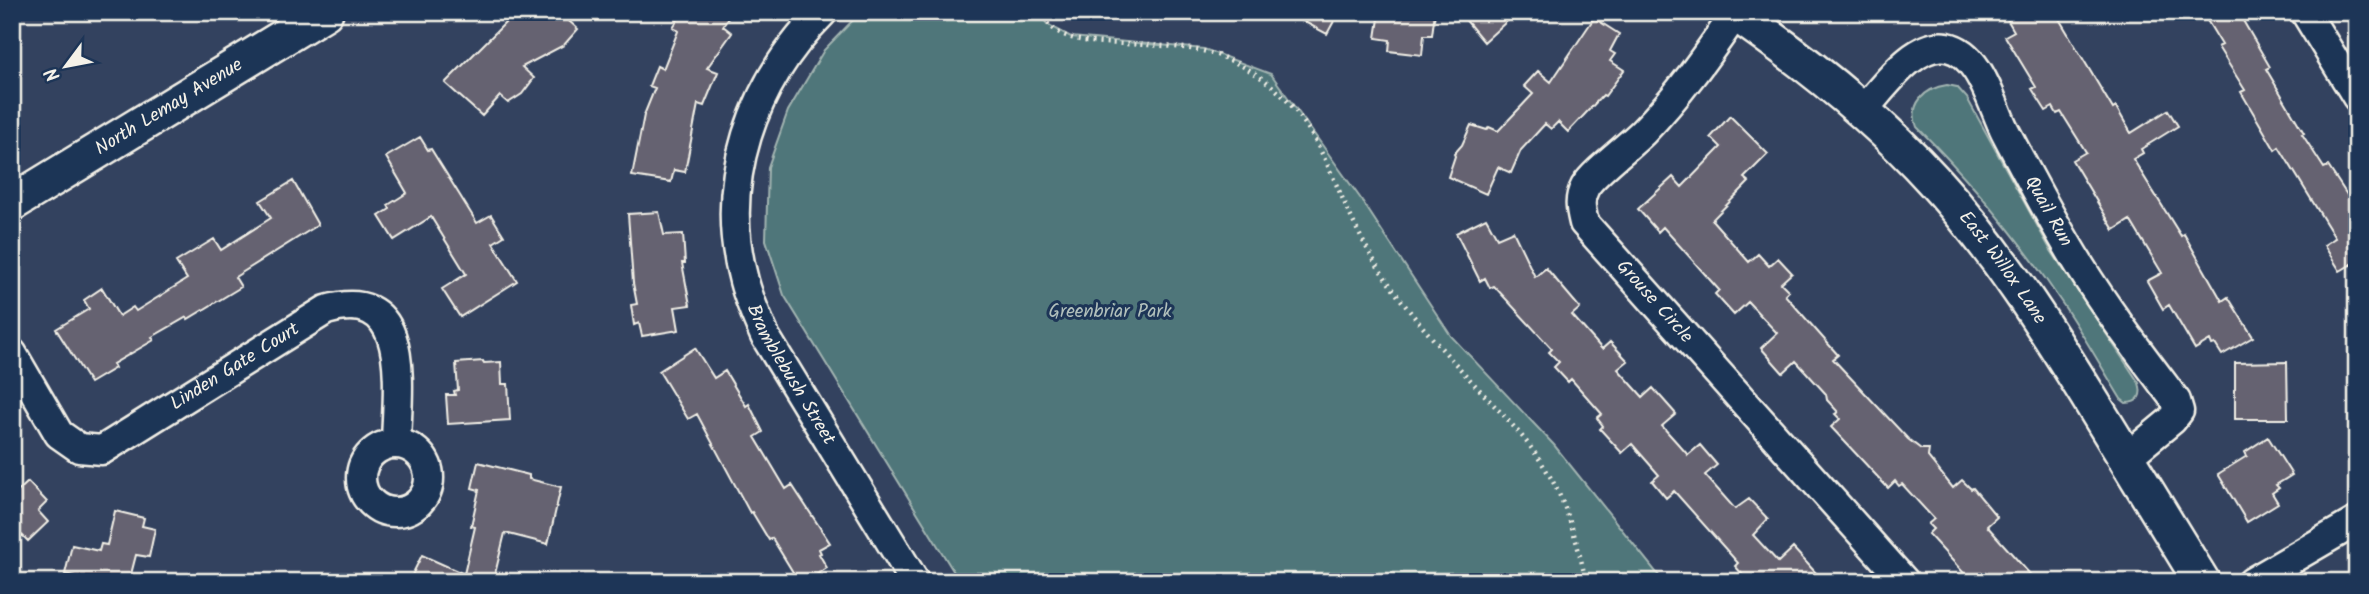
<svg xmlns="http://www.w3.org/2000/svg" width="2369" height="594" font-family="Kalam,sans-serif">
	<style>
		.green { fill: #4f767a; stroke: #a2b4b1; stroke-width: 2 }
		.building { fill: #656271; stroke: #f4f1e8; stroke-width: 2 }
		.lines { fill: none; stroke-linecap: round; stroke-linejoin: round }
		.minor-casing { stroke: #f4f1e8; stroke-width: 33 }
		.major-casing { stroke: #f4f1e8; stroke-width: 40 }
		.path { stroke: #f4f1e8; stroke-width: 4.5; stroke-dasharray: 2 5; stroke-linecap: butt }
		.minor { stroke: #1d3557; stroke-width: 28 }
		.major { stroke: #1d3557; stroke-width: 35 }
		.labels { text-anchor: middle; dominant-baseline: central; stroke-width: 6; stroke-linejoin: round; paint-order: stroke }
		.street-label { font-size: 19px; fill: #f4f1e8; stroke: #1d3557 }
		.park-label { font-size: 19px; fill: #b2c0bc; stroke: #1d3557 }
	</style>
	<rect width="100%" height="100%" fill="#33425f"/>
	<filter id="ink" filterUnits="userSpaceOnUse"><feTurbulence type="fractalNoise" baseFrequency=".0143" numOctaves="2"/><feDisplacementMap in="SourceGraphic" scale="14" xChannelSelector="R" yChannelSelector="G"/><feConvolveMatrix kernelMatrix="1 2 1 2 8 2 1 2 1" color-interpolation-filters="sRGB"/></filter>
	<g filter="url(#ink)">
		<!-- green -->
		<path class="green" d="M864,12H1039L1047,24L1071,37L1204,49L1271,74L1361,199L1451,336L1554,445L1664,582H960L784,295L766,240L768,167L788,111L824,50L855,18Z
			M1947,85L1957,87L1967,98L2050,249L2139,383C2143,395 2139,403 2126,403L2121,399C2102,368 2084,336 2064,306C2022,242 1971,181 1917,127C1908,104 1925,88 1947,85Z"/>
		<!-- building -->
		<path class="building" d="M516,12H559L578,29L564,45L522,67L534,78L522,94L508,103L500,96L482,116L445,83Z
			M683,12H732L723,26L732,33L707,68L718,72L704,106L698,104L685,172L674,170L671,182L632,176L644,115L655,88L649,86L657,66L663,69L678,31L673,27Z
			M1286,12H1339L1327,34Z
			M1380,12H1435L1432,35H1424L1422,55L1389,51L1390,40L1376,38Z
			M1459,12H1517L1484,42Z
			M2003,12H2055L2113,109L2116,107L2131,133L2168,110L2178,126L2141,149L2143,153L2133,159L2181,236L2184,234L2222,301L2228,297L2253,337L2222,355L2215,344L2212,345L2210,340L2195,349L2169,305L2163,309L2147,281L2162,273L2130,220L2114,230L2072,160L2086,152L2061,112L2057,114L2053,107L2046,111L2032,89L2036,87L2005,36L2014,31Z
			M2202,12H2238L2270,67L2266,69L2304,133L2302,134L2324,168L2328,166L2357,210V273L2352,264L2340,271L2324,245L2335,238L2279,147L2275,150L2241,92L2245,90L2218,47L2222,45Z
			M1594,18L1619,34L1610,51L1615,54L1610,61L1624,70L1605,96L1603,95L1568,132L1558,122L1551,129L1545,124L1521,150L1511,173L1498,167L1486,194L1448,177L1455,156L1454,154L1462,145L1471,125L1487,130L1489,127L1498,131L1533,94L1524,86L1538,71L1551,82Z
			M1730,116L1768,154L1744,178L1749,182L1712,220L1749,262L1758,254L1769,266L1778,258L1792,273L1781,283L1789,291L1785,295L1838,355L1833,359L1908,439L1921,449H1929L1928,457L1953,488L1962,480L1971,489L1973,488L1997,517L1987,526L2037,582H1972L1928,534L1933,529L1928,524L1934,519L1902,484L1899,486L1895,481L1888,488L1831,427L1840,419L1835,414L1838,412L1827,400L1826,394L1796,361L1783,373L1761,348L1777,333L1748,302L1734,315L1715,294L1719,290L1663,227L1658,232L1638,209L1673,177L1682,187L1721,147L1711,137Z
			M420,137L428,150L431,149L477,223L491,215L504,236L493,243L517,281L460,317L442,289L466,274L431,217L394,240L379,216L390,209L388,205L407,193L386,157Z
			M293,181L318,225L235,277L241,287L188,319L187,317L152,337L154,340L113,364L115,368L90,383L56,329L89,309L84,300L102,288L119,316L133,307L136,311L187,279L176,262L214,239L221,250L271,218L260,201Z
			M659,212L664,235L683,234L685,263H682L690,305L675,307L679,330L642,336L639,323L634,325L631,305L637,304L633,283L628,214Z
			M1486,218L1497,238L1513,231L1535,277L1546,268L1580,308L1572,315L1602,349L1610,342L1628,361L1618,369L1643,397L1653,388L1676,414L1662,426L1688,455L1700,445L1717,465L1705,475L1735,509L1749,499L1768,519L1753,535L1778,562L1793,548L1816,573L1806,582H1749L1735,566L1738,563L1674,491L1666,498L1652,481L1659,475L1632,444L1622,453L1600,429L1603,426L1597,418L1602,414L1571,379L1568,382L1554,367L1559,362L1549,352L1552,349L1494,286L1490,288L1485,278L1480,281L1456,233Z
			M695,348L714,378L725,371L746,406L749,404L763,432L755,437L786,489L792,485L830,543L819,549L821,553L819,554L827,568L805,582H799L772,538L769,540L752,512L750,513L697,414L688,419L659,371Z
			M483,361L484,363L501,362L502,384H508L510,420L448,424L446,395H455L454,391L458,390L456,363Z
			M2287,362L2288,419H2235V363Z
			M2268,437L2292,475L2276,485L2279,488L2272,493L2278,503L2247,522L2218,474L2247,456L2245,452Z
			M478,462L529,475V479L561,487L548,544L505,533L493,582H426L412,575L422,555L464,574L475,527L471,526L479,490L472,488Z
			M28,482L47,502L38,511L48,522L28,541L22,535L12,543V497Z
			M115,511L144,518L142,526L155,529L149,557L136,555L129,582H73L74,576L65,574L72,545L99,551L101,544L107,545Z"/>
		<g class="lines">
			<defs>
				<g id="minor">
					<path id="s1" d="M823,12C752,83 717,182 744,281C749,300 757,318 765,336L915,582"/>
					<path d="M2305,12L2357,97"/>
					<path id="s2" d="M1736,13C1707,55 1679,95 1643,132C1629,146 1593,173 1585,187C1578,200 1581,210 1584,223L1905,582"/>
					<path id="s3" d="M1862,111C1882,90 1914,41 1947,47C1980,53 1992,105 2005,131C2029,177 2053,223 2080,266C2109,313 2143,357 2176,401L2179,411L2172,420L2126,458"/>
					<path id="s4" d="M12,353L59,434L79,448L102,450L326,310C414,284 397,390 396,444"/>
					<circle cx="395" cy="478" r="34"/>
					<path d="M2252,582L2357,521"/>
				</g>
				<g id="major">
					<path id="s5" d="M1734,12C1805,61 1875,116 1933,180C1997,250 2047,329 2096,409C2131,467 2167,524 2202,582"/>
					<path id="s6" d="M12,203L325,12"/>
				</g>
			</defs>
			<!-- minor casing -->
			<use href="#minor" class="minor-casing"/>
			<!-- major casing -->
			<use href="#major" class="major-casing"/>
			<!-- path -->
			<path class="path" d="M1039,12C1046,23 1054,31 1066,36C1084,43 1105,43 1124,44C1150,45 1177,46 1203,51C1223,56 1243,65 1260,77C1317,116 1332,184 1363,241C1392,296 1434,341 1477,387C1501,413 1526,437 1545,468C1566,501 1578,543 1586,582"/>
			<!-- minor -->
			<use href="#minor" class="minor"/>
			<!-- major -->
			<use href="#major" class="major"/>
		</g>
	</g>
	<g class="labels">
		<!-- street labels -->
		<g class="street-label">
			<text stroke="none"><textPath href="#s6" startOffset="184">North Lemay Avenue</textPath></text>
			<text stroke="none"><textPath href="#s3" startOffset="308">Quail Run</textPath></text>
			<text stroke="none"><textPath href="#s5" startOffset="373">East Willox Lane</textPath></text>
			<text stroke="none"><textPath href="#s2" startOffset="374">Grouse Circle</textPath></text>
			<text stroke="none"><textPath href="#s4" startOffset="298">Linden Gate Court</textPath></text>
			<text stroke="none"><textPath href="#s1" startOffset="399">Bramblebush Street</textPath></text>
		</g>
		<!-- park labels -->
		<g class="park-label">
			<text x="1110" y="312">Greenbriar Park</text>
		</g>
	</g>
	<!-- margin -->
	<rect width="2369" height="594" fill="none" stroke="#1d3557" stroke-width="42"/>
	<rect x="21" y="21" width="2327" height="552" fill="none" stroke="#f4f1e8" stroke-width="2.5" filter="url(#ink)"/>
	<!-- north arrow -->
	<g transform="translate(66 66) rotate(238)" stroke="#1d3557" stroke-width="5" paint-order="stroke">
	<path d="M0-5L12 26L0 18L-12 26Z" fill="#f4f1e8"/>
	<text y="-10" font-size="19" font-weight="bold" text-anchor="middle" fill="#f4f1e8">N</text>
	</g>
</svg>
